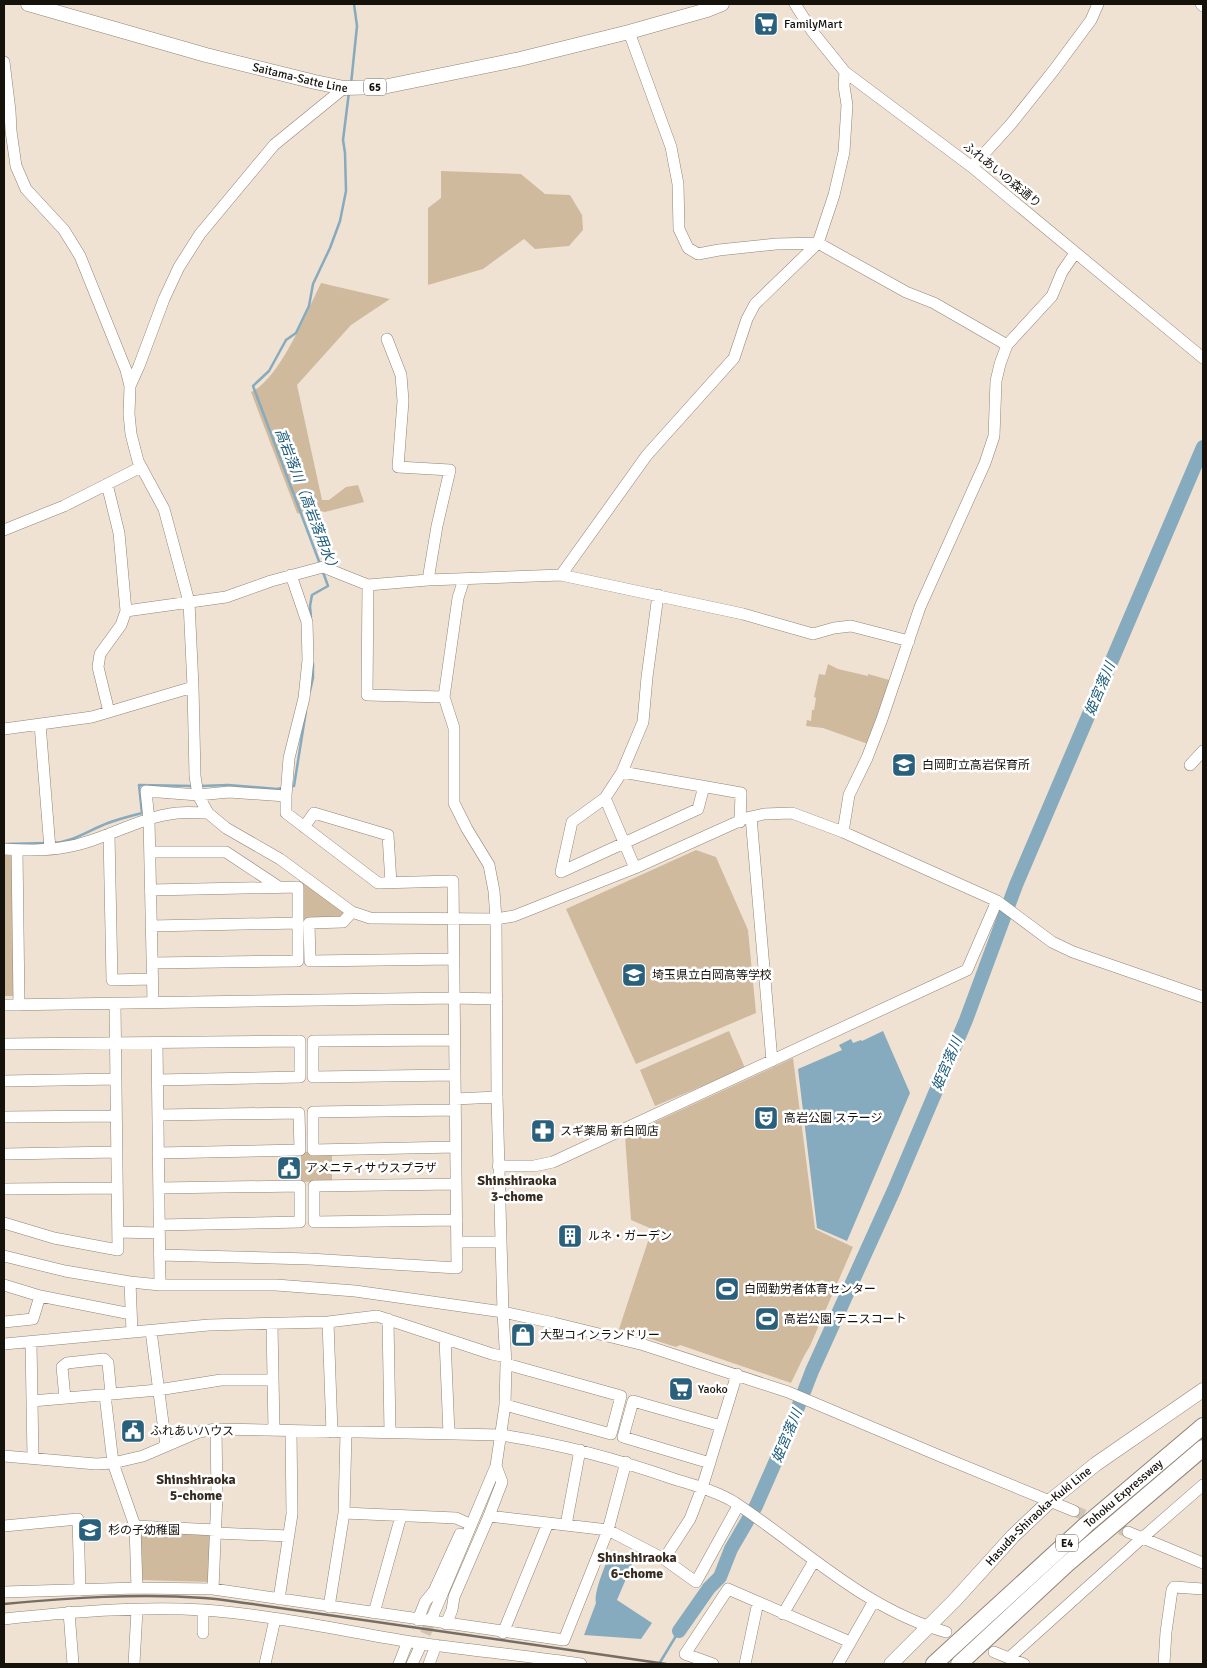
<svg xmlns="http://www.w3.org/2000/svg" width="1207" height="1668" font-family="Signika,'Noto Sans JP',sans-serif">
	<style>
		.green { fill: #d0ba9e }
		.water { fill: #86aabe }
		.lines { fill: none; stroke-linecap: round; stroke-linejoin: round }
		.stream { stroke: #86aabe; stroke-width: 2.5 }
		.river { stroke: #86aabe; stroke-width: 14 }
		.minor-tunnel { stroke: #cfc3b4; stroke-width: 11; stroke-dasharray: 11 5.5; stroke-linecap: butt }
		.minor-casing { stroke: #908475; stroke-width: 12 }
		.major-casing { stroke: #908475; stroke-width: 15 }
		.highway-casing { stroke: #908475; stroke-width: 18 }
		.minor { stroke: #fff; stroke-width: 11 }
		.major { stroke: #fff; stroke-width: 14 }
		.highway { stroke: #fff; stroke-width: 16 }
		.rail { stroke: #766d63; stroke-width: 2.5 }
		.labels { text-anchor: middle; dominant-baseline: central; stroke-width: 5; stroke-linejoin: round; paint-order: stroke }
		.shield { fill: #fff; stroke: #5b5854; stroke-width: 1 }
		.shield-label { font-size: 11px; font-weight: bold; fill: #15110b }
		.poi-label { font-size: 12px; fill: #15110b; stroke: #fff; text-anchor: start }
		.street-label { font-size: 12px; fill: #15110b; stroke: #fff }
		.water-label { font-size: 14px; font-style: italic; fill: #1c5c7a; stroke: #fff }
		.neighbourhood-label { font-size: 14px; font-weight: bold; fill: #352b1e; stroke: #fff }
	</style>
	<rect width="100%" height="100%" fill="#f0e2d2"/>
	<!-- green -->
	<path class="green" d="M441,171L521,174L545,194L570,195L582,215L583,230L569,246L535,249L524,239L483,269L428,285V208L441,198Z
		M321,283L390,299L351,325L297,385L322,500H329L346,487L358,485L364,502L325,512L320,511L308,516L297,513L251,392C280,379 307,311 321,283Z
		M828,664L838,669L868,676V674L893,681L868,744L823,728L806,726L807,720L811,721L812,710H814L816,698L814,697L819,674L825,675Z
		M696,850L716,857L748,930L756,1013L636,1064L566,909Z
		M4,855L13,856V996H4Z
		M301,879L344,913L339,920L302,921Z
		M729,1031L745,1068L655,1106L640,1070Z
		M793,1058L815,1229L853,1247L810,1346L804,1356L791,1383L680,1345L676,1347L619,1329L652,1229L631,1220L625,1136Z
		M301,1152H332V1181L301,1182Z
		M139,1530L212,1532L209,1582L140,1580Z"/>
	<!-- water -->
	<path class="water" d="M883,1031L910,1093L847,1241L817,1228L798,1069L842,1050L839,1045L851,1039L853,1043L861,1040L862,1041Z
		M613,1550L634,1560L617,1600L652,1623L641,1639L584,1635L596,1603C593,1594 607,1558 613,1550Z"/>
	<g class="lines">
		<!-- stream -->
		<path class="stream" d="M351,84L357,26L354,4
			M320,564L253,386L269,371L286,340L296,333L309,306L313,284L330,248L340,221L346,191L345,153L343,140L349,92
			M311,617L310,606L312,595L328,586L323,572
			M310,691L313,678V664
			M201,786L228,785L277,789L282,788
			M290,786H294L306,711
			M53,843C73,842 89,830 108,823C119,819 131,816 142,813L139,785L193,786
			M5,844L47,843
			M704,1585L709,1588
			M659,1664L679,1631"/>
		<!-- river -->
		<path class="river" d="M679,1631L709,1588L720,1577L731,1549L756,1506L788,1433L812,1371L894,1190L966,1020L1016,885L1203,447"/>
		<!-- minor-tunnel -->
		<path class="minor-tunnel" d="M1074,1511L1128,1532
			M419,1649L432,1618"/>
		<defs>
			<path id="minor" d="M795,4L812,31L845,72L972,167L1203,358
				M1201,4L1203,6
				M629,32L671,147L678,184L679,229L688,248L698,254L719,250L776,244L818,243L906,292L934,303L1007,345
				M4,62L10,111L11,131L16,166L26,189L64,230L80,256L126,370L130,386L129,414L131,434L138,461L164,509L189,602L193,687L195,776L198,795L208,813L226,828L280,859L352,912L370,918L496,919L514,916L635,868L746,818L764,814L792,813L843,832L997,901L1052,942L1073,952L1203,997
				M972,167L1011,124L1054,70L1091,20L1098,4
				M387,339L401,375L403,401L398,467L450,470L437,526L428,580
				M130,386L139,366L164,299L179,267L200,234L274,145L344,88
				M107,484L119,533L126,611L121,625L100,654L98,667L109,712
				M4,530L64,506L141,467
				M561,575L647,455L734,358L747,319L755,304L818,243L834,195L844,152L847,105L844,86L845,72
				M368,585L367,695L444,697
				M126,611L226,597L271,581L323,567L368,585L428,580L561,575L743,614L813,634L834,628L851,626L909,641
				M40,724L50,849
				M4,729L92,717L193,687
				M1190,765L1203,751
				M622,772L741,793L740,822
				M286,796L289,758L304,698L308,660L307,622L291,575
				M605,798L635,868
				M751,817L772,1061
				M304,827L314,813L388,835L391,883
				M843,832L849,795L867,758L882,719L920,607L985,463L994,436L996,381L1000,364L1007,345L1052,296L1062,272L1075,253
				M109,834L112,980L152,979
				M4,849C24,850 45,851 66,847C104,841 138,817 177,813C187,812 198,813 208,813
				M17,850L19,1005
				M150,852H226L279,887
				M561,872L572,822L605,798L622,772L643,722L647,677L658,595
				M561,872L698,809L704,786
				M150,890L298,887V961L152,963
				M352,912L343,922L309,923L310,961L454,959
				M151,926L298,923
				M153,1002L149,820L146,791L198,795L229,792L286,796V813L378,883L453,881L457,1268L309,1259L159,1255
				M4,1005L454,998L497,999
				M454,1040L313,1041V1077L455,1075
				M157,1043L160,1285
				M4,1044L300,1041V1077L157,1080
				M4,1081L116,1079
				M455,1099L497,1097
				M455,1110L313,1112V1150L456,1147
				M158,1115L299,1113L300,1150L158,1153
				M4,1117L116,1116
				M4,1154L117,1152
				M498,1166H534L553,1162L967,970L997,901
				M456,1184L314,1186V1222L457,1220
				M159,1188L300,1186V1222L159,1225
				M4,1189L117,1188
				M4,1223L54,1238L118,1250L115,1003
				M118,1232L159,1233
				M457,1242H501
				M4,1256L65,1271L130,1282L160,1285H276L355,1291L503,1312L554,1323L644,1345L788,1392L940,1456L1074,1511
				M130,1282L132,1332
				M4,1285L40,1296
				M388,1319L390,1432
				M4,1322L33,1319L40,1296L131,1314
				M328,1322L332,1432
				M272,1324L274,1430
				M151,1331L166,1446
				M445,1339L449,1434
				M31,1342L33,1458
				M4,1344L209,1325L328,1322L377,1316L492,1354L506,1357
				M105,1395L113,1463L135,1526L137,1588
				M65,1398L62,1367L67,1363L104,1359L108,1363L111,1394
				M32,1401L158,1390L221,1380H273
				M505,1405L611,1434L621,1396L506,1364
				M4,1456L96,1464L113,1463L143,1456L199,1432L216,1429L501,1435C561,1444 617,1459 674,1479C693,1485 716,1491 734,1502C804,1548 864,1609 946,1632
				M710,1463L623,1437L633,1401L721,1426
				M344,1513L456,1518L465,1522
				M489,1516L608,1530L664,1559L690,1519L702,1488L737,1374
				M566,1525L580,1450
				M4,1526L78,1519L80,1590
				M135,1526L216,1530
				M1128,1532L1203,1563
				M216,1533L288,1536
				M664,1559L696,1582L738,1506
				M213,1589L217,1495L216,1429
				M4,1592L137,1588L213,1589L564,1640L608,1530L626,1462
				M279,1599L292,1514L291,1431
				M329,1607L344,1513L346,1432
				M69,1612L73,1664
				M374,1613L401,1516
				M783,1614L814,1561
				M432,1618L496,1466L505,1405L506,1364L503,1312L497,1097L496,919L494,891L489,865L467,829L454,803V728L444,697L458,598L464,579
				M4,1619C69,1612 138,1606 204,1610C271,1615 339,1630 405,1641C464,1650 523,1655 581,1664
				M418,1620L425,1602L434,1591L460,1534
				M446,1624L452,1610L454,1597L489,1516L502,1482L496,1466
				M203,1633V1610
				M503,1633L548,1523
				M994,1652L1024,1664
				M1009,1658L1141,1539L1203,1485
				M134,1664L137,1610
				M265,1664L275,1619
				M399,1664L408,1641
				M412,1664L419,1649
				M429,1664L436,1645
				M713,1664L685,1654L728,1589L758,1602
				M745,1664L758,1602L850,1642
				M838,1664L874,1601
				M1164,1664L1166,1632L1172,1590L1174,1587L1203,1589"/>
			<g id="major">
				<path id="s1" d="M28,4L206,55L315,82L344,88L383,87L520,59L629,32L707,10L722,4"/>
				<path id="s2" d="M891,1664L955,1600L1013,1536L1050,1501L1096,1464L1203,1390"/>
			</g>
			<g id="highway">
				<path id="s3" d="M934,1664L1086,1525L1203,1426"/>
				<path d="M959,1664L1067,1564L1203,1448"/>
			</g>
		</defs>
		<!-- minor casing -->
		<use href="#minor" class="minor-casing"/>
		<!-- major casing -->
		<use href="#major" class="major-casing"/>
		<!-- highway casing -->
		<use href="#highway" class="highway-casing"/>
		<!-- minor -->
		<use href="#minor" class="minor"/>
		<!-- major -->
		<use href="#major" class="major"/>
		<!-- highway -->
		<use href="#highway" class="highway"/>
		<!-- rail -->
		<path class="rail" d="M4,1604C70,1598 137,1593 204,1598C220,1599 237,1602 253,1604L666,1664"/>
	</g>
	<!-- icons -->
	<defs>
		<symbol id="supermarket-square" viewBox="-11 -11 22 22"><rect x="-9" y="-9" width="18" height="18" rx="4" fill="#29607b" stroke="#fff"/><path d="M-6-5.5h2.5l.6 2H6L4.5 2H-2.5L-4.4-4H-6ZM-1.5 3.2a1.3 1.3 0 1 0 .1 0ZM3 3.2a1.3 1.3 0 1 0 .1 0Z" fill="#fff"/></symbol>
		<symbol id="school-square" viewBox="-11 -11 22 22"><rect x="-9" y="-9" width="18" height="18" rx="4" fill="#29607b" stroke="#fff"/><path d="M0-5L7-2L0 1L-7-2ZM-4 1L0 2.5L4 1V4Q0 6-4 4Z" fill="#fff"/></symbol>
		<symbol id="theatre-square" viewBox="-11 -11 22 22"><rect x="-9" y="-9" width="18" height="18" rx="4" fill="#29607b" stroke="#fff"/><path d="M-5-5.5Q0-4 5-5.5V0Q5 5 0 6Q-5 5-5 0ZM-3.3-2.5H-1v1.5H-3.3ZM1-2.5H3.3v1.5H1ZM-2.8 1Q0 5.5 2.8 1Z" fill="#fff"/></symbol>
		<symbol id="pharmacy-square" viewBox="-11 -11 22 22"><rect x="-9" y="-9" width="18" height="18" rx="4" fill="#29607b" stroke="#fff"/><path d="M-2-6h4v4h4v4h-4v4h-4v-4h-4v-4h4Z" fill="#fff"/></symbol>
		<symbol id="civic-square" viewBox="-11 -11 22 22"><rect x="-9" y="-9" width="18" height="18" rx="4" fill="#29607b" stroke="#fff"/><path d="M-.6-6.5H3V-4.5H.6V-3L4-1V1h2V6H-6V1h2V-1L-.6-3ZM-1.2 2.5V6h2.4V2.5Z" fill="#fff"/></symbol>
		<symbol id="building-square" viewBox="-11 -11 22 22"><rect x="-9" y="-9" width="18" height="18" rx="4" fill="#29607b" stroke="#fff"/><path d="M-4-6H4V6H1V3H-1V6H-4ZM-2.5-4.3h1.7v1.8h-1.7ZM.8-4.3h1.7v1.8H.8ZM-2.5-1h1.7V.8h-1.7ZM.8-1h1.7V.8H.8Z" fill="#fff"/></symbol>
		<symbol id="stadium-square" viewBox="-11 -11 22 22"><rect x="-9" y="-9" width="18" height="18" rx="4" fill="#29607b" stroke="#fff"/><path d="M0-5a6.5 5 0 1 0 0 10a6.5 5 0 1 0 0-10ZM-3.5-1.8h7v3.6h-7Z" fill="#fff"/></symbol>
		<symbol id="shop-square" viewBox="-11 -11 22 22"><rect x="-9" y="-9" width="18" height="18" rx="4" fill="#29607b" stroke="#fff"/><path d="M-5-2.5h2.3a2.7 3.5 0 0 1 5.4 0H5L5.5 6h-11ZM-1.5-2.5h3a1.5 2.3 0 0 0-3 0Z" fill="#fff"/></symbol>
	</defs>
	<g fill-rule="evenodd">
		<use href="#supermarket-square" x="752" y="10" width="28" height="28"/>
		<use href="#school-square" x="890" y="751" width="28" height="28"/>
		<use href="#school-square" x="620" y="961" width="28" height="28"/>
		<use href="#theatre-square" x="752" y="1104" width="28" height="28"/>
		<use href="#pharmacy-square" x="529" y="1117" width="28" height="28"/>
		<use href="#civic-square" x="275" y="1154" width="28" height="28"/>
		<use href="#building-square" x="556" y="1222" width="28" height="28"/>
		<use href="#stadium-square" x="713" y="1275" width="28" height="28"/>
		<use href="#stadium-square" x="753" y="1305" width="28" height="28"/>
		<use href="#shop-square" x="509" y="1321" width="28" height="28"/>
		<use href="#supermarket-square" x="667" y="1375" width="28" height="28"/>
		<use href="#civic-square" x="119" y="1417" width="28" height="28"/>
		<use href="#school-square" x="76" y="1516" width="28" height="28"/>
	</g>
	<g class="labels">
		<!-- shield labels -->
		<g class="shield">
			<rect x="364" y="78.5" width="22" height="17" rx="4"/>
			<rect x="1056" y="1534.5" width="22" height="17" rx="4"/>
		</g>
		<g class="shield-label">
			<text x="375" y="87">65</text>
			<text x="1067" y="1543">E4</text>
		</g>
		<!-- poi labels -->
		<g class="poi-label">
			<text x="784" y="24">FamilyMart</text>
			<text x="922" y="765">白岡町立高岩保育所</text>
			<text x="652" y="975">埼玉県立白岡高等学校</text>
			<text x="784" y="1118">高岩公園 ステージ</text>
			<text x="560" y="1131">スギ薬局 新白岡店</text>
			<text x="306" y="1168">アメニティサウスプラザ</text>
			<text x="588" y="1236">ルネ・ガーデン</text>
			<text x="744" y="1289">白岡勤労者体育センター</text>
			<text x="784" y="1319">高岩公園 テニスコート</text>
			<text x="540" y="1335">大型コインランドリー</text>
			<text x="698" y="1389">Yaoko</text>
			<text x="150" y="1431">ふれあいハウス</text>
			<text x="108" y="1530">杉の子幼稚園</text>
		</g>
		<!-- street labels -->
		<g class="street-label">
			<text stroke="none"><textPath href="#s1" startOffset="282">Saitama-Satte Line</textPath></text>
			<text transform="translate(1002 175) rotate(39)">ふれあいの森通り</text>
			<text stroke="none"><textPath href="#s3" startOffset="255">Tohoku Expressway</textPath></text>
			<text stroke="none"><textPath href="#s2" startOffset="209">Hasuda-Shiraoka-Kuki Line</textPath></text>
		</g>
		<!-- water labels -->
		<g class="water-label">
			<text transform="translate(307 501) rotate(69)">高岩落川（高岩落用水）</text>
			<text transform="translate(1100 689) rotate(-67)">姫宮落川</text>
			<text transform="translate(947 1064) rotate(-67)">姫宮落川</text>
			<text transform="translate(787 1436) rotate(-67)">姫宮落川</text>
		</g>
		<!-- neighbourhood labels -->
		<g class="neighbourhood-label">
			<text x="517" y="1180">Shinshiraoka<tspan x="517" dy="16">3-chome</tspan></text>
			<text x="196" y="1479">Shinshiraoka<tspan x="196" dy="16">5-chome</tspan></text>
			<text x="637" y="1557">Shinshiraoka<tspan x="637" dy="16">6-chome</tspan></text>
		</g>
	</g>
	<!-- border -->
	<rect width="1207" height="1668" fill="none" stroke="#15110b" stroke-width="10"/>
</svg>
